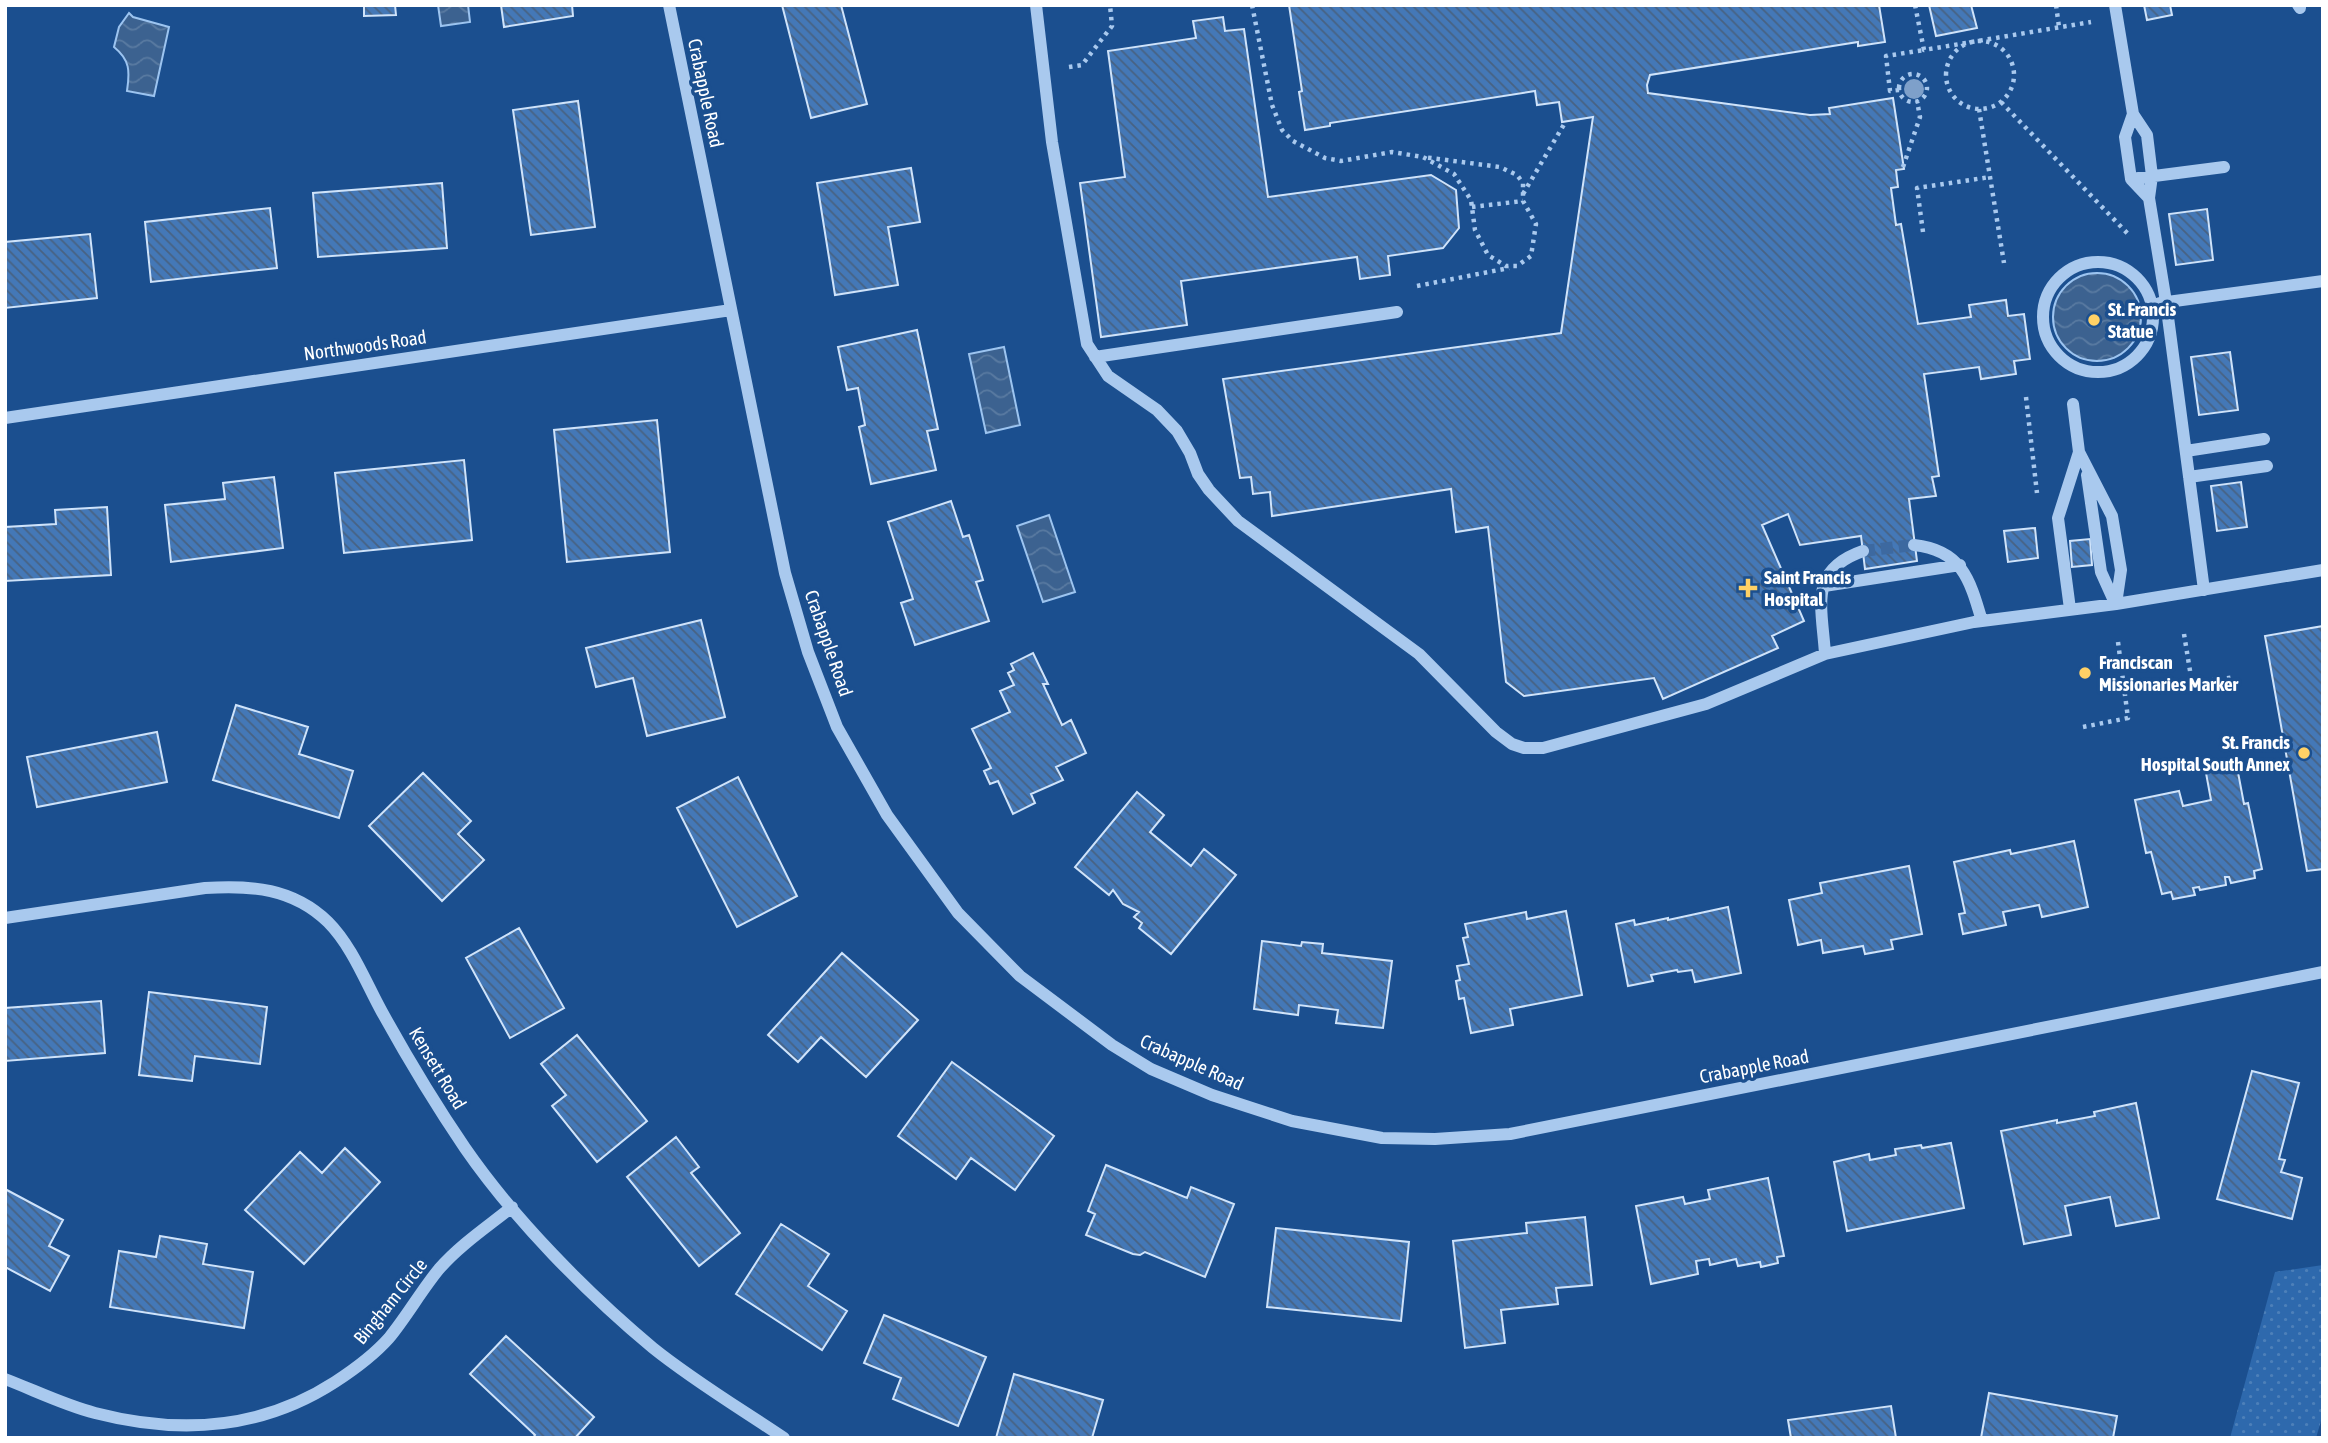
<svg xmlns="http://www.w3.org/2000/svg" width="2328" height="1443" font-family="'Asap Condensed',sans-serif">
	<style>
		.grass { fill: url(#grass-dots) }
		.water { fill: url(#water-waves); stroke: #9cc4f0; stroke-width: 2 }
		.building { fill: url(#building-back-hatch); stroke: #cfe3fa; stroke-width: 2 }
		.lines { fill: none; stroke-linecap: round; stroke-linejoin: round }
		.minor-tunnel { stroke: #3d69a0; stroke-width: 12; stroke-dasharray: 12 6; stroke-linecap: butt }
		.path { stroke: #a9c9ee; stroke-width: 4.5; stroke-dasharray: 3.5 5; stroke-linecap: butt }
		.minor { stroke: #a9c9ee; stroke-width: 12 }
		.tree { fill: #7ea0ca }
		.poi-dot { fill: #ffd166; stroke: #1b4f8f; stroke-width: 2.5 }
		.labels { text-anchor: middle; dominant-baseline: central; stroke-width: 7; stroke-linejoin: round; paint-order: stroke }
		.street-label { font-size: 19px; fill: #fff; stroke: #1b4f8f }
		.poi-label { font-size: 19px; font-weight: bold; fill: #fff; stroke: #1b4f8f; text-anchor: start }
	</style>
	<defs>
		<pattern id="grass-dots" width="8" height="8" patternUnits="userSpaceOnUse" patternTransform="scale(1.75)"><rect width="8" height="8" fill="#2e69ad"/><path d="M2 2h.1M6 6h.1" fill="none" stroke="#4d80b9" stroke-width="1.8" stroke-linecap="round"/></pattern>
		<pattern id="water-waves" width="16" height="10" patternUnits="userSpaceOnUse" patternTransform="scale(1.75)"><rect width="16" height="10" fill="#3c6290"/><path d="M0 5q4-4 8 0t8 0" fill="none" stroke="#597aa1"/></pattern>
		<pattern id="building-back-hatch" width="6" height="6" patternUnits="userSpaceOnUse" patternTransform="scale(1.75)"><rect width="6" height="6" fill="#4478b7"/><path d="M-1 5l2 2M0 0l6 6M5-1l2 2" fill="none" stroke="#486282"/></pattern>
	</defs>
	<rect width="100%" height="100%" fill="#1b4f8f"/>
	<!-- grass -->
	<path class="grass" d="M2323,1265V1414L2316,1438H2230L2275,1272Z"/>
	<!-- water -->
	<path class="water" d="M438,5H468L470,22L441,26Z
		M129,13L133,17L169,27L154,96L127,91C130,71 130,60 114,47L119,27Z
		M2053 317a44 44 0 1 1 88 0a44 44 0 1 1-88 0Z
		M1004,347L1020,425L986,433L969,354Z
		M1049,515L1075,592L1043,602L1017,526Z"/>
	<!-- building -->
	<path class="building" d="M364,5H395L396,15L364,16Z
		M501,5H572L573,16L504,27Z
		M782,5H841L867,104L811,118Z
		M1289,5H1879L1885,42L1858,46V42L1650,75L1647,85L1648,93L1810,115L1830,114L1829,108L1893,98L1904,169L1896,170L1898,187L1891,188L1896,225L1901,224L1918,324L1971,317L1969,305L2006,300L2008,316L2024,314L2030,359L2014,361L2016,374L1981,379L1979,367L1924,374L1939,476L1932,477L1936,496L1909,499L1917,561L1865,569L1861,536L1800,545L1788,514L1762,525L1804,621L1772,636L1778,648L1663,699L1654,678L1524,696L1506,682L1488,527L1456,532L1451,489L1272,516L1270,492L1253,494L1251,477L1240,478L1223,379L1561,333L1593,117L1562,122L1559,102L1537,105L1535,91L1330,123V126L1305,130L1299,92L1302,91Z
		M1929,5H1971L1977,28L1936,36Z
		M2144,5H2170L2172,15L2147,20Z
		M1223,17L1225,31L1244,29L1268,197L1431,175L1456,190L1459,228L1443,248L1388,256L1390,275L1360,279L1357,257L1181,281L1187,325L1101,337L1080,183L1125,177L1108,51L1196,38L1193,21Z
		M578,101L595,227L531,235L513,110Z
		M911,168L920,222L888,227L898,285L835,295L817,183Z
		M442,183L447,248L318,257L313,193Z
		M270,208L277,268L151,282L145,222Z
		M2207,209L2213,260L2176,265L2169,214Z
		M90,234L97,298L5,308V242Z
		M917,330L938,429L927,431L936,470L871,484L859,427L865,425L858,388L847,390L838,347Z
		M2230,352L2238,410L2199,415L2191,357Z
		M657,420L670,552L567,562L554,430Z
		M464,460L472,540L344,553L335,473Z
		M274,477L283,548L171,562L165,505L225,499L223,483Z
		M2241,482L2247,527L2217,531L2211,486Z
		M951,501L963,537L969,535L983,580L976,582L989,621L915,645L901,603L913,599L888,522Z
		M107,507L111,575L5,581V527L56,524L55,510Z
		M2035,528L2038,558L2008,562L2004,531Z
		M2090,539L2092,565L2072,567L2070,541Z
		M701,620L725,717L647,736L633,678L596,687L586,648Z
		M2323,626V869L2307,871L2265,636Z
		M1033,653L1048,684H1043L1062,725L1071,720L1086,753L1056,767L1063,780L1031,794L1035,803L1013,814L998,781L990,784L984,771L991,768L972,729L1010,712L1000,691L1014,685L1008,673L1014,670L1011,664Z
		M236,705L308,727L299,754L353,771L339,818L213,780Z
		M157,732L167,782L37,807L27,757Z
		M2237,767L2244,804L2248,803L2262,869L2254,871L2255,878L2231,883L2229,877H2225L2226,885L2200,890L2199,887L2193,888L2195,895L2173,899L2171,892L2162,894L2151,852L2146,853L2135,800L2179,791L2183,806L2211,800L2206,773Z
		M423,773L471,821L458,834L484,860L442,901L369,826Z
		M738,777L797,896L737,927L677,808Z
		M1137,792L1164,815L1150,832L1191,866L1204,849L1236,875L1171,954L1139,928L1142,923L1134,917L1139,912L1123,904L1113,890L1109,895L1075,867Z
		M2074,841L2088,907L2042,917L2039,905L2003,912L2006,925L1963,934L1959,914L1965,913L1954,862L2010,850L2011,854Z
		M1909,866L1922,934L1891,940L1893,949L1865,954L1863,946L1823,953L1821,940L1798,945L1789,900L1822,893L1820,883Z
		M1728,907L1741,973L1695,982L1692,970L1678,972L1677,970L1651,975L1653,981L1628,986L1616,924L1634,920L1635,925L1668,918V920Z
		M1566,911L1582,995L1510,1009L1513,1025L1471,1033L1464,998L1459,999L1456,981L1460,980L1457,966L1469,964L1463,938L1468,937L1465,924L1526,912L1527,919Z
		M519,928L564,1008L510,1038L466,958Z
		M1262,941L1301,946L1302,942L1323,944L1322,953L1392,961L1383,1028L1336,1023L1338,1010L1299,1005L1298,1015L1254,1009Z
		M842,953L918,1020L866,1077L821,1037L798,1062L768,1035Z
		M149,992L267,1007L260,1064L195,1056L192,1081L139,1075Z
		M101,1001L105,1053L5,1061V1008Z
		M577,1035L647,1121L597,1162L552,1106L566,1095L541,1064Z
		M952,1062L1054,1136L1015,1190L971,1158L956,1179L898,1136Z
		M2252,1071L2299,1083L2279,1159L2285,1160L2281,1172L2302,1178L2292,1219L2217,1199Z
		M2136,1103L2159,1218L2116,1226L2110,1197L2065,1206L2071,1235L2024,1244L2001,1131L2057,1120V1123L2095,1116L2094,1112Z
		M676,1137L699,1167L691,1173L740,1233L699,1266L627,1177Z
		M1951,1143L1964,1208L1847,1231L1834,1162L1869,1154L1870,1160L1896,1155L1895,1149L1921,1145L1922,1148Z
		M345,1148L380,1182L304,1264L245,1210L300,1152L322,1173Z
		M1106,1165L1187,1198L1191,1187L1234,1204L1205,1277L1145,1252L1140,1255L1133,1254L1086,1235L1095,1214L1088,1211Z
		M1768,1178L1784,1256L1777,1257L1778,1263L1761,1267L1760,1262L1738,1266L1736,1259L1710,1265L1709,1259L1696,1261L1698,1274L1651,1284L1636,1206L1683,1197L1685,1204L1710,1199L1708,1190Z
		M5,1189L63,1220L49,1246L69,1256L50,1291L5,1267Z
		M1585,1217L1592,1285L1556,1288L1558,1304L1501,1310L1505,1343L1465,1348L1453,1241L1527,1233L1526,1223Z
		M781,1224L829,1254L808,1286L847,1311L822,1350L736,1294Z
		M1276,1228L1409,1242L1401,1321L1267,1307Z
		M160,1236L207,1244L203,1264L253,1272L244,1328L110,1307L119,1251L156,1257Z
		M884,1315L986,1357L958,1426L893,1399L901,1378L864,1363Z
		M506,1336L594,1417L575,1438H533L535,1435L470,1374Z
		M1014,1374L1103,1400L1092,1438H996Z
		M1989,1393L2117,1416L2113,1438H1981Z
		M1891,1406L1896,1438H1791L1788,1420Z"/>
	<g class="lines">
		<!-- minor-tunnel -->
		<path class="minor-tunnel" d="M1863,551L1914,545"/>
		<!-- path -->
		<path class="path" d="M1252,5L1272,105L1282,130L1293,141L1325,158L1341,161L1392,152L1423,157L1454,174L1471,200L1475,230L1488,255L1506,266H1517L1531,256L1536,224L1523,201V183L1517,175L1500,167L1423,157
			M1915,5L1924,50L2091,22
			M2056,5L2059,27
			M1946 75a34 34 0 1 1 68 0a34 34 0 1 1-68 0Z
			M1069,67L1082,65L1112,26L1110,5
			M1899 88a14 14 0 1 1 28 0a14 14 0 1 1-28 0Z
			M1899,90L1890,91L1886,56L1924,50
			M2001,102L2129,235
			M1979,109L2004,263
			M1903,167L1920,117L1917,101
			M1523,194L1566,121
			M1472,207L1523,201
			M1923,232L1917,188L1990,177
			M1417,286L1509,268
			M2026,397L2037,493
			M2184,634L2192,683L2235,677
			M2083,727L2128,718L2118,642"/>
		<!-- minor -->
		<path class="minor" d="M669,5L785,573L808,652L837,727L887,815L958,913L1020,976L1112,1045L1151,1069L1212,1095L1292,1121L1382,1138L1435,1139L1510,1134L2323,972
			M1036,5L1052,142L1087,344L1108,376L1157,410L1177,431L1190,453L1198,474L1209,490L1238,521L1419,654L1496,732L1512,744L1524,748H1543L1706,704L1825,654L1974,622L2116,604L2323,570
			M2115,5L2133,114L2147,135L2152,176L2149,198L2166,302L2204,590
			M2298,5L2300,8V5
			M2133,114L2125,137L2131,179L2149,198
			M2131,179L2224,167
			M2043 317a55 55 0 1 1 110 0a55 55 0 1 1-110 0Z
			M2160,303L2323,281
			M1095,357L1397,312
			M2073,404L2079,452L2112,516L2121,570L2116,604
			M5,418L731,310
			M2186,451L2264,439
			M2087,475L2101,572L2115,603
			M2189,477L2267,466
			M1914,545C1962,550 1970,580 1982,621
			M1824,586L1960,565
			M2070,609L2058,518L2079,452
			M1825,654C1822,606 1808,570 1863,551
			M5,918L205,888C251,885 293,888 328,922C352,946 366,983 382,1012C408,1059 435,1104 465,1148C514,1219 587,1293 653,1348C694,1381 741,1409 784,1438
			M5,1379C34,1390 64,1405 95,1413C180,1435 261,1430 335,1382C355,1369 373,1356 389,1338C407,1316 421,1291 439,1269C460,1245 487,1227 512,1207"/>
	</g>
	<!-- trees -->
	<circle class="tree" cx="1914" cy="89" r="10"/>
	<!-- markers -->
	<g class="poi-dot">
		<circle cx="2094" cy="320" r="7"/>
		<path d="M1744.5 577.5h7v7h7v7h-7v7h-7v-7h-7v-7h7z"/>
		<circle cx="2085" cy="673" r="7"/>
		<circle cx="2304" cy="753" r="7"/>
	</g>
	<g class="labels">
		<!-- street labels -->
		<g class="street-label">
			<text transform="translate(706 93) rotate(78)">Crabapple Road</text>
			<text transform="translate(365 345) rotate(-8)">Northwoods Road</text>
			<text transform="translate(829 643) rotate(71)">Crabapple Road</text>
			<text transform="translate(1192 1062) rotate(24)">Crabapple Road</text>
			<text transform="translate(1754 1066) rotate(-11)">Crabapple Road</text>
			<text transform="translate(438 1068) rotate(59)">Kensett Road</text>
			<text transform="translate(390 1301) rotate(-51)">Bingham Circle</text>
		</g>
		<!-- poi labels -->
		<g class="poi-label">
			<text x="2108" y="309">St. Francis<tspan x="2108" dy="22">Statue</tspan></text>
			<text x="1764" y="577">Saint Francis<tspan x="1764" dy="22">Hospital</tspan></text>
			<text x="2099" y="662">Franciscan<tspan x="2099" dy="22">Missionaries Marker</tspan></text>
			<text x="2290" y="742" text-anchor="end">St. Francis<tspan x="2290" dy="22">Hospital South Annex</tspan></text>
		</g>
	</g>
	<!-- border -->
	<rect width="2328" height="1443" fill="none" stroke="#ffffff" stroke-width="14"/>
</svg>
